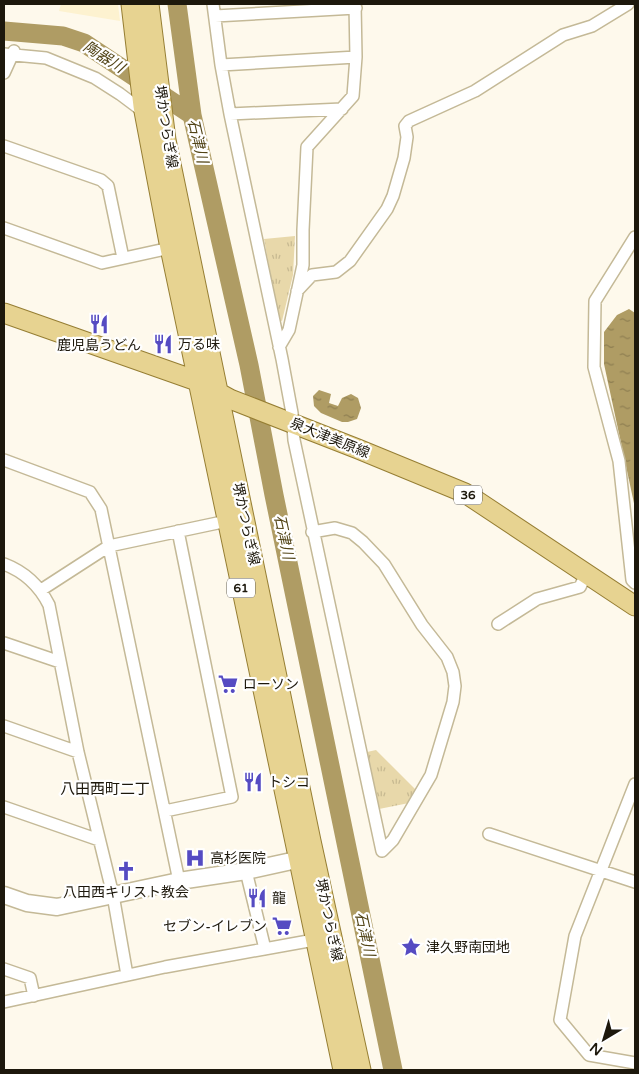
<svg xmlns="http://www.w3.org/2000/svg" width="639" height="1074" font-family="'Varela Round','Noto Sans JP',sans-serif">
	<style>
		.built { fill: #fdf2d0 }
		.park { fill: url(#park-tufts) }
		.water { fill: url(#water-ripples) }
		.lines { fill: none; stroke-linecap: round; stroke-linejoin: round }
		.river { stroke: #af9c64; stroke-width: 19 }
		.street-casing { stroke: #c4b997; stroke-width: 14 }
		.secondary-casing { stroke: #c4b997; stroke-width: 19 }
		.primary-casing { stroke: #967e33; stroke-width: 21 }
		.street { stroke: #fff; stroke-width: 11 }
		.secondary { stroke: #fff; stroke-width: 16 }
		.primary { stroke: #e7d391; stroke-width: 19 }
		.labels { text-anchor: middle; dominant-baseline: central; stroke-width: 4.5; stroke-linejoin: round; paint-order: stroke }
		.shield { fill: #fff; stroke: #615d55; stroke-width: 1 }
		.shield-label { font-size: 12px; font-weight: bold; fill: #1d180c }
		.street-label { font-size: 14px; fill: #1d180c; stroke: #fff }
		.poi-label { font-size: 14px; fill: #1d180c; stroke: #fff; text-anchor: start }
		.water-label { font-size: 15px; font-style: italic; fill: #524417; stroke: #fff }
		.neighbourhood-label { font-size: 15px; fill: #1d180c; stroke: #fff }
	</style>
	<defs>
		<pattern id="park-tufts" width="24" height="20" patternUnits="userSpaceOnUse" patternTransform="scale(1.25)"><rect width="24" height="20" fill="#e8d8aa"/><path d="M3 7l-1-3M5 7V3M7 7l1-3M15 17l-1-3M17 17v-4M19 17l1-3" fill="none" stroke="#c7b991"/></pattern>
		<pattern id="water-ripples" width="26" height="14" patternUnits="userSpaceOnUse" patternTransform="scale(1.25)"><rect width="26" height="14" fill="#af9c64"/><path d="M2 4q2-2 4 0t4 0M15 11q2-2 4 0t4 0" fill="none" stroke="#8e7e51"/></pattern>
	</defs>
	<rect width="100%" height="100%" fill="#fef9ec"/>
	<!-- built -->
	<path class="built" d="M61,4H118L120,21L59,11Z"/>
	<!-- park -->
	<path class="park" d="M295,236L293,275L282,321L279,320L264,239Z
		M376,750L417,791L409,803L379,809L367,752Z"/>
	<!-- water -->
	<path class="water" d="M629,309L635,313V508L604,364V332L617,315Z
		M319,390L331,394L329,403L338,406L342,398L351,394L358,398L361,408L357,419L348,422H342L321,413L314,406L313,396Z"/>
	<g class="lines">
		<!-- river -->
		<path class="river" d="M177,4L192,115L249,365L274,495L393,1070
			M4,31L63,36L84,43L192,115"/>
		<defs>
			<path id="street" d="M213,4L221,65L230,114L282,359L292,413L294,440L382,851
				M215,16L356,8
				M4,54L46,58L95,78L120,94L144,112
				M221,65L356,57
				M4,73L14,51
				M230,114L342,109
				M4,146L101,180L108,186L123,258
				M4,228L102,263L170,248
				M635,237L595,301L594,367L619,461L632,580L635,583
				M297,291L312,275L336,272L350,261L387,209L393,196L404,158L407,137L405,126L409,121L475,91L563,35L592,26L628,4
				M279,347L289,330L303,265V230L307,147L353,96L356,57L355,4
				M4,460L90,492L101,509L179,881
				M312,532L335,528L352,533L363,542L384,564L422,625L447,657L453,672L455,686L453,702L431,775L393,840L382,851
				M4,564C25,572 39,585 49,605L78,752L113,895L127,975
				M41,590L109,546L227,521
				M498,624L537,599L580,587L586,574
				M4,643L60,662
				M4,726L78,752
				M635,784L575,936L560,1020L589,1055L635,1063
				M4,807L99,840
				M165,811L232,797L178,531
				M489,834L635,882
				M246,871L265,949
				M4,969L30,978L34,996
				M4,1002L165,967L314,940"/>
			<path id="secondary" d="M4,895L27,903L57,907L179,881L246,871L310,857"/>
			<path id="primary" d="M131,4L143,106L170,248L343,1070
				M149,4L166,140L311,841L361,1070
				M4,313L197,381L230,399L358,449L465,493L635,606"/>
		</defs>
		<!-- street casing -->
		<use href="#street" class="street-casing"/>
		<!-- secondary casing -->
		<use href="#secondary" class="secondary-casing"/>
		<!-- primary casing -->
		<use href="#primary" class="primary-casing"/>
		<!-- street -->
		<use href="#street" class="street"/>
		<!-- secondary -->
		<use href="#secondary" class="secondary"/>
		<!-- primary -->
		<use href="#primary" class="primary"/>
	</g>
	<!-- icons -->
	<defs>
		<symbol id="restaurant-bare" viewBox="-9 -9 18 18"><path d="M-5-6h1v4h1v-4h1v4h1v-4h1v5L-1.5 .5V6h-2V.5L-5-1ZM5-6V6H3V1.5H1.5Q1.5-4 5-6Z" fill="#554bc2" stroke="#fff" stroke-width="2.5" paint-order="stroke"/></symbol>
		<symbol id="supermarket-bare" viewBox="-9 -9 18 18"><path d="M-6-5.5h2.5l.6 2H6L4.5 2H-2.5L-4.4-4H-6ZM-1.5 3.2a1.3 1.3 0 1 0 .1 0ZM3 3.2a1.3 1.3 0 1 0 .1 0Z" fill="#554bc2" stroke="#fff" stroke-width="2.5" paint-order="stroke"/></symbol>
		<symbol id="hospital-bare" viewBox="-9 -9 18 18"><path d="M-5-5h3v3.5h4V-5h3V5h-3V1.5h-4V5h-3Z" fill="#554bc2" stroke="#fff" stroke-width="2.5" paint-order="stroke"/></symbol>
		<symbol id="church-bare" viewBox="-9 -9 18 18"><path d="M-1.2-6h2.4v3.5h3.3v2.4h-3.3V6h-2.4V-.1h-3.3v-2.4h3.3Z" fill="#554bc2" stroke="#fff" stroke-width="2.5" paint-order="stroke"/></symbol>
		<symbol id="sight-bare" viewBox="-9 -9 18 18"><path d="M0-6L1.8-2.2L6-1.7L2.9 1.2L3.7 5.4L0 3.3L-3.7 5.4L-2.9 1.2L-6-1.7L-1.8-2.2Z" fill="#554bc2" stroke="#fff" stroke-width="2.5" paint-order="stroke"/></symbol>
	</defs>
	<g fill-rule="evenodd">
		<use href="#restaurant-bare" x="85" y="310" width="28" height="28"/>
		<use href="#restaurant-bare" x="149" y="330" width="28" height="28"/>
		<use href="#supermarket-bare" x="214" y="670" width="28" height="28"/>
		<use href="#restaurant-bare" x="239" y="768" width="28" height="28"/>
		<use href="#hospital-bare" x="181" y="844" width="28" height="28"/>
		<use href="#church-bare" x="112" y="857" width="28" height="28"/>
		<use href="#restaurant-bare" x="243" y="884" width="28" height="28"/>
		<use href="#supermarket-bare" x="268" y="912" width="28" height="28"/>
		<use href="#sight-bare" x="397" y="933" width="28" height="28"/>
	</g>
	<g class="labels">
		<!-- shield labels -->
		<g class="shield">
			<rect x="454" y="485.5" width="28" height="19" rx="4"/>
			<rect x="227" y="578.5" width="28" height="19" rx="4"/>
		</g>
		<g class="shield-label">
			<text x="468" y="495">36</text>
			<text x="241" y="588">61</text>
		</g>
		<!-- street labels -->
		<g class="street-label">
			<text transform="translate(166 127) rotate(81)">堺かつらぎ線</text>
			<text transform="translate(330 438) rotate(22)">泉大津美原線</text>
			<text transform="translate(246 524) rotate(78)">堺かつらぎ線</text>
			<text transform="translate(329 920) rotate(78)">堺かつらぎ線</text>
		</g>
		<!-- poi labels -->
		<g class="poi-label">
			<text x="178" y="344">万る味</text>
			<text x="99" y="345" text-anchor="middle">鹿児島うどん</text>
			<text x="243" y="684">ローソン</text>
			<text x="268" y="782">トシコ</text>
			<text x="210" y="858">高杉医院</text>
			<text x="126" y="892" text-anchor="middle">八田西キリスト教会</text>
			<text x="272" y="898">龍</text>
			<text x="267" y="926" text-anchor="end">セブン-イレブン</text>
			<text x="426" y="947">津久野南団地</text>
		</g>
		<!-- water labels -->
		<g class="water-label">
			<text transform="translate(104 57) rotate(32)">陶器川</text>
			<text transform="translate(198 141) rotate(77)">石津川</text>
			<text transform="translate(284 537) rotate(78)">石津川</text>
			<text transform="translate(365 934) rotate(78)">石津川</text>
		</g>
		<!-- neighbourhood labels -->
		<g class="neighbourhood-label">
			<text x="105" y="789">八田西町二丁</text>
		</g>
	</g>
	<!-- border -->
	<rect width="639" height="1074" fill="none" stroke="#1d180c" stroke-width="10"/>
	<!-- north arrow -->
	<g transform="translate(604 1039) rotate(218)" stroke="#ffffff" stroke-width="4" paint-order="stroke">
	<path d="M0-4L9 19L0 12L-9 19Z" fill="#1d180c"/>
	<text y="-8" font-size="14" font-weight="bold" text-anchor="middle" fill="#1d180c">N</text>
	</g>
</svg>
